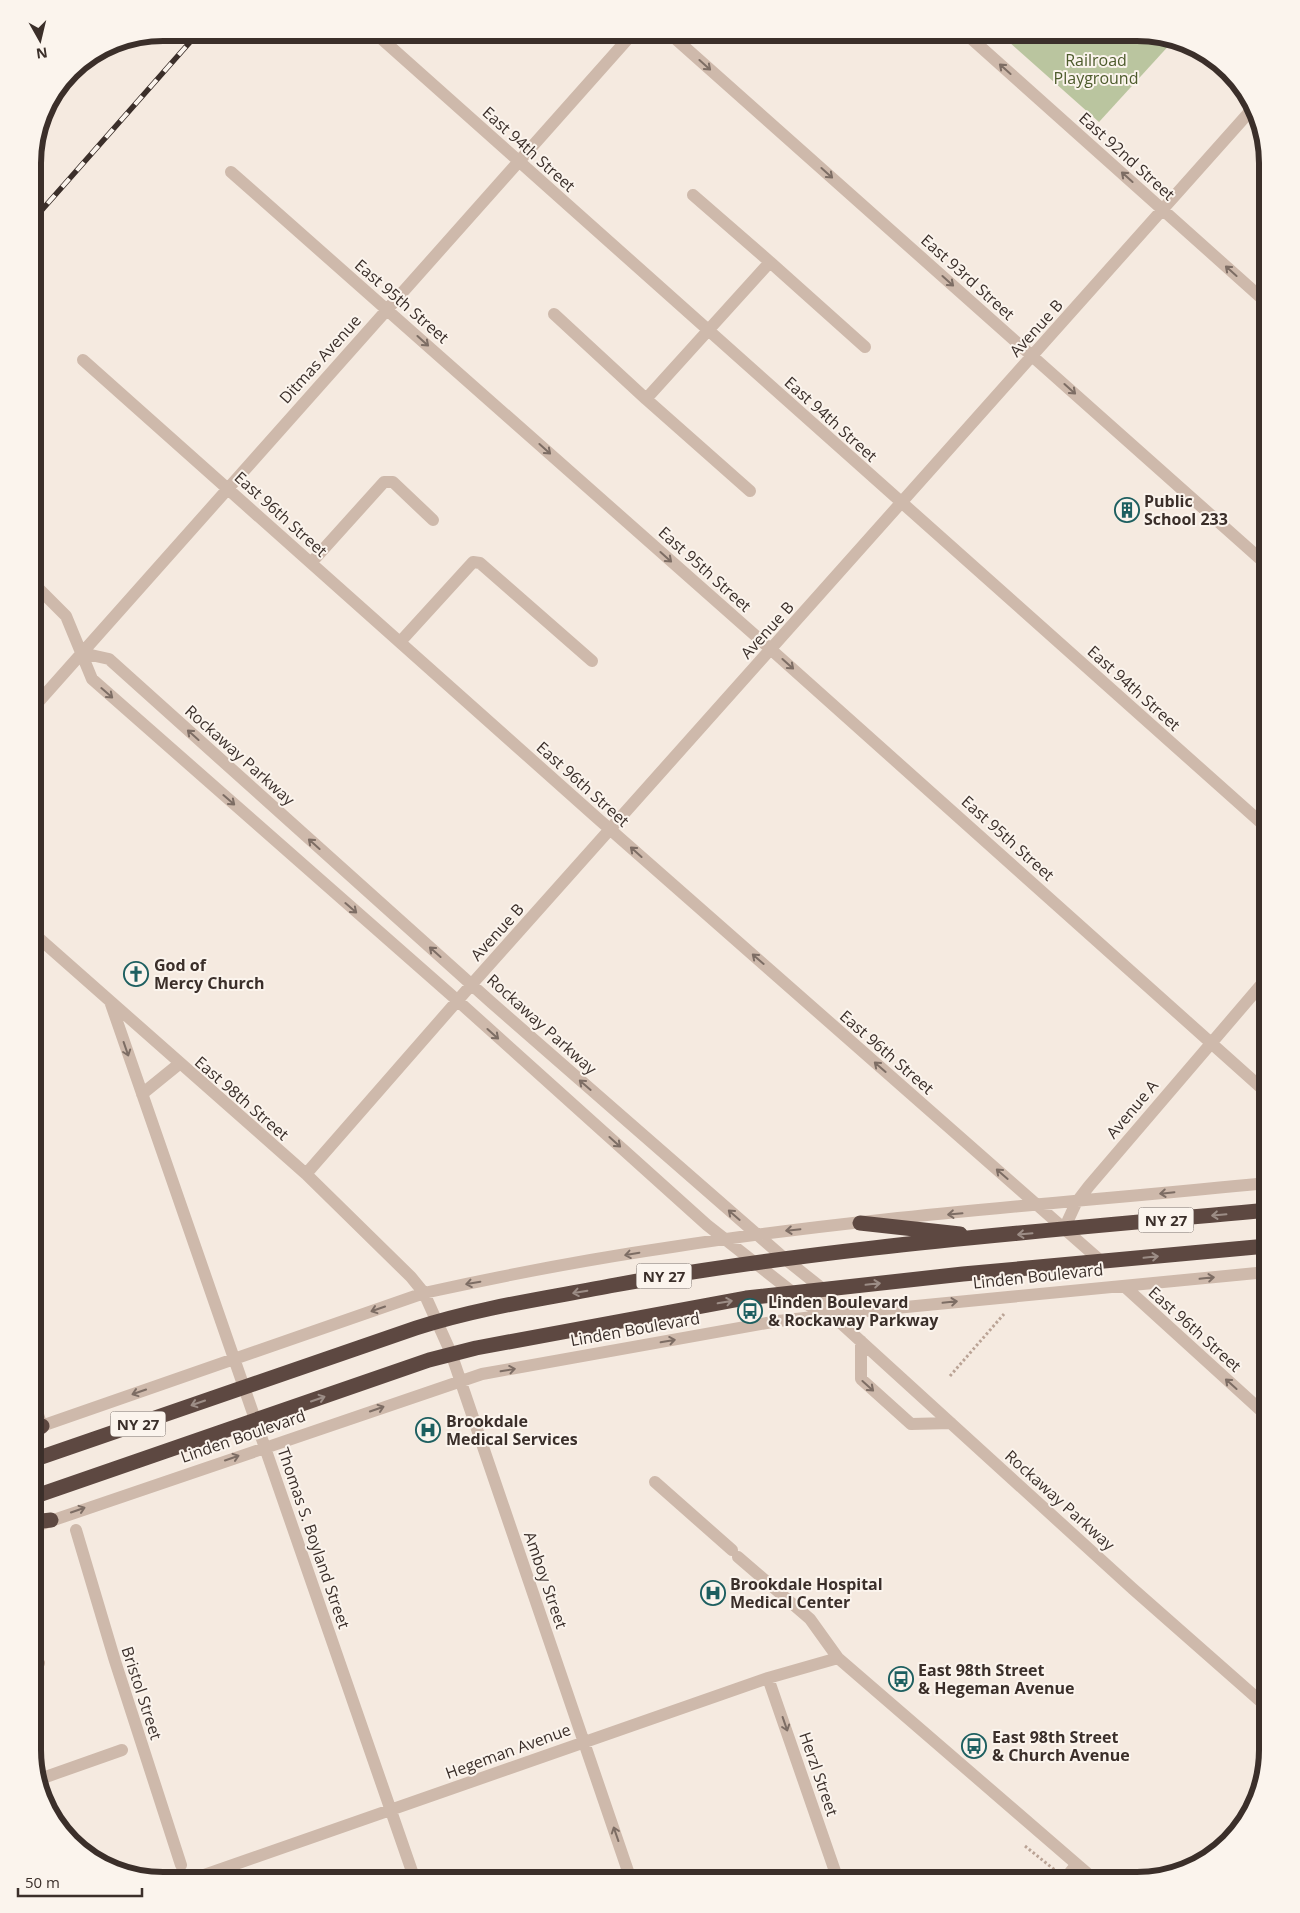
<svg xmlns="http://www.w3.org/2000/svg" width="1300" height="1913" font-family="'Open Sans',sans-serif">
	<style>
		.green { fill: #bac59f }
		.lines { fill: none; stroke-linecap: round; stroke-linejoin: round }
		.path { stroke: #baa395; stroke-width: 3; stroke-dasharray: 2.5 2.5; stroke-linecap: butt }
		.minor { stroke: #ceb9ab; stroke-width: 12 }
		.highway { stroke: #5d4841; stroke-width: 15 }
		.rail-casing { stroke: #3b2f2a; stroke-width: 5.5 }
		.rail { stroke: #fbf4ed; stroke-width: 4; stroke-dasharray: 11; stroke-linecap: butt }
		.oneway { stroke: #7d6d64 }
		.oneway2 { stroke: #9c8d86 }
		.labels { text-anchor: middle; dominant-baseline: central; stroke-width: 4; stroke-linejoin: round; paint-order: stroke }
		.shield { fill: #fbf4ed; stroke: #756a64; stroke-width: 1 }
		.shield-label { font-size: 15px; font-weight: bold; fill: #3b2f2a }
		.park-label { font-size: 16px; fill: #4d5b2c; stroke: #fbf4ed }
		.street-label { font-size: 16px; fill: #3b2f2a; stroke: #fbf4ed }
		.poi-label { font-size: 16px; font-weight: bold; fill: #3b2f2a; stroke: #fbf4ed; text-anchor: start }
		.rim { fill: none; stroke: #3b2f2a; stroke-width: 6 }
	</style>
	<rect width="100%" height="100%" fill="#f5eae0"/>
	<!-- green -->
	<path class="green" d="M999,33H1145L1173,41L1099,122Z"/>
	<g class="lines">
		<!-- path -->
		<path class="path" d="M950,1376L1004,1314
			M1025,1846L1056,1871"/>
		<!-- minor -->
		<path class="minor" d="M375,33L1267,828
			M669,33L1267,565
			M965,33L1267,303
			M231,172L757,637L1267,1093
			M770,262L865,347
			M554,314L646,399L770,262L693,195
			M83,360L596,817L1102,1262
			M646,399L750,491
			M311,563L384,482H393L433,520
			M33,583L66,616L92,679L458,1001L707,1225L810,1306L832,1315L1133,1589L1267,1707
			M400,642L473,562L480,563L592,661
			M82,653L109,659L492,1003L784,1258L824,1290L832,1315
			M33,708L633,33
			M33,933L306,1174L411,1277L424,1293L451,1353L631,1880
			M111,1004L415,1880
			M142,1094L179,1064
			M306,1174L472,984L1253,108
			M1064,1229L1076,1203L1089,1186L1267,978
			M1124,1286L1267,1416
			M861,1341V1379L911,1424L951,1423
			M33,1401L42,1426
			M33,1429L424,1293C506,1275 589,1259 672,1247C869,1216 1069,1203 1267,1183
			M655,1482L732,1550
			M42,1524L482,1374L778,1321L875,1310L1267,1272
			M76,1530L115,1661L181,1865
			M738,1557L810,1619L838,1658L1095,1880
			M33,1665L39,1663
			M768,1678L838,1880
			M40,1779L122,1750
			M190,1880L768,1678L838,1658
			M1064,1880L1076,1865"/>
		<!-- highway -->
		<path class="highway" d="M860,1223L960,1234
			M33,1432L42,1426
			M33,1460L416,1328C481,1307 548,1298 615,1285C830,1246 1050,1231 1267,1210
			M33,1497L429,1360L476,1348L746,1298L963,1274L1267,1246
			M33,1522L51,1520"/>
		<defs>
			<path id="rail" d="M33,220L198,33"/>
		</defs>
		<!-- rail casing -->
		<use href="#rail" class="rail-casing"/>
		<!-- rail -->
		<use href="#rail" class="rail"/>
	</g>
	<!-- one-way arrows -->
	<defs><path id="oneway-shaft" d="M-6 0H5M1.5-3L5.5 0L1.5 3" fill="none" stroke-width="1.6" stroke-linecap="round" stroke-linejoin="round" transform="scale(1.25)"/></defs>
	<g class="oneway">
		<use href="#oneway-shaft" transform="translate(705 65) rotate(42)"/>
		<use href="#oneway-shaft" transform="translate(1005 69) rotate(-138)"/>
		<use href="#oneway-shaft" transform="translate(827 173) rotate(42)"/>
		<use href="#oneway-shaft" transform="translate(1127 177) rotate(-138)"/>
		<use href="#oneway-shaft" transform="translate(1231 271) rotate(-138)"/>
		<use href="#oneway-shaft" transform="translate(948 281) rotate(42)"/>
		<use href="#oneway-shaft" transform="translate(423 341) rotate(42)"/>
		<use href="#oneway-shaft" transform="translate(1070 389) rotate(42)"/>
		<use href="#oneway-shaft" transform="translate(545 449) rotate(42)"/>
		<use href="#oneway-shaft" transform="translate(666 557) rotate(42)"/>
		<use href="#oneway-shaft" transform="translate(788 664) rotate(42)"/>
		<use href="#oneway-shaft" transform="translate(107 693) rotate(41)"/>
		<use href="#oneway-shaft" transform="translate(193 735) rotate(-138)"/>
		<use href="#oneway-shaft" transform="translate(229 800) rotate(41)"/>
		<use href="#oneway-shaft" transform="translate(314 844) rotate(-138)"/>
		<use href="#oneway-shaft" transform="translate(636 852) rotate(-138)"/>
		<use href="#oneway-shaft" transform="translate(351 908) rotate(41)"/>
		<use href="#oneway-shaft" transform="translate(435 952) rotate(-138)"/>
		<use href="#oneway-shaft" transform="translate(758 959) rotate(-139)"/>
		<use href="#oneway-shaft" transform="translate(493 1034) rotate(42)"/>
		<use href="#oneway-shaft" transform="translate(126 1049) rotate(71)"/>
		<use href="#oneway-shaft" transform="translate(880 1067) rotate(-139)"/>
		<use href="#oneway-shaft" transform="translate(585 1085) rotate(-139)"/>
		<use href="#oneway-shaft" transform="translate(615 1142) rotate(42)"/>
		<use href="#oneway-shaft" transform="translate(1002 1174) rotate(-139)"/>
		<use href="#oneway-shaft" transform="translate(1167 1193) rotate(174)"/>
		<use href="#oneway-shaft" transform="translate(955 1214) rotate(175)"/>
		<use href="#oneway-shaft" transform="translate(734 1215) rotate(-139)"/>
		<use href="#oneway-shaft" transform="translate(793 1230) rotate(174)"/>
		<use href="#oneway-shaft" transform="translate(632 1254) rotate(170)"/>
		<use href="#oneway-shaft" transform="translate(1207 1278) rotate(-6)"/>
		<use href="#oneway-shaft" transform="translate(473 1283) rotate(170)"/>
		<use href="#oneway-shaft" transform="translate(950 1302) rotate(-6)"/>
		<use href="#oneway-shaft" transform="translate(378 1309) rotate(161)"/>
		<use href="#oneway-shaft" transform="translate(668 1341) rotate(-10)"/>
		<use href="#oneway-shaft" transform="translate(508 1370) rotate(-10)"/>
		<use href="#oneway-shaft" transform="translate(1231 1384) rotate(-138)"/>
		<use href="#oneway-shaft" transform="translate(868 1386) rotate(42)"/>
		<use href="#oneway-shaft" transform="translate(139 1392) rotate(161)"/>
		<use href="#oneway-shaft" transform="translate(377 1409) rotate(-19)"/>
		<use href="#oneway-shaft" transform="translate(232 1458) rotate(-19)"/>
		<use href="#oneway-shaft" transform="translate(78 1510) rotate(-19)"/>
		<use href="#oneway-shaft" transform="translate(785 1724) rotate(71)"/>
		<use href="#oneway-shaft" transform="translate(616 1834) rotate(-109)"/>
	</g>
	<g class="oneway2">
		<use href="#oneway-shaft" transform="translate(1219 1215) rotate(175)"/>
		<use href="#oneway-shaft" transform="translate(1025 1234) rotate(175)"/>
		<use href="#oneway-shaft" transform="translate(1151 1257) rotate(-6)"/>
		<use href="#oneway-shaft" transform="translate(873 1284) rotate(-6)"/>
		<use href="#oneway-shaft" transform="translate(580 1292) rotate(170)"/>
		<use href="#oneway-shaft" transform="translate(725 1302) rotate(-10)"/>
		<use href="#oneway-shaft" transform="translate(318 1399) rotate(-19)"/>
		<use href="#oneway-shaft" transform="translate(198 1403) rotate(161)"/>
	</g>
	<!-- icons -->
	<defs>
		<symbol id="building-ring" viewBox="-11 -11 22 22"><circle r="9.5" fill="#fbf4ed" stroke="#1d5f60" stroke-width="1.5"/><path d="M-4-6H4V6H1V3H-1V6H-4ZM-2.5-4.3h1.7v1.8h-1.7ZM.8-4.3h1.7v1.8H.8ZM-2.5-1h1.7V.8h-1.7ZM.8-1h1.7V.8H.8Z" fill="#1d5f60"/></symbol>
		<symbol id="church-ring" viewBox="-11 -11 22 22"><circle r="9.5" fill="#fbf4ed" stroke="#1d5f60" stroke-width="1.5"/><path d="M-1.2-6h2.4v3.5h3.3v2.4h-3.3V6h-2.4V-.1h-3.3v-2.4h3.3Z" fill="#1d5f60"/></symbol>
		<symbol id="bus-ring" viewBox="-11 -11 22 22"><circle r="9.5" fill="#fbf4ed" stroke="#1d5f60" stroke-width="1.5"/><path d="M-5-6H5V4H4V6H2V4H-2V6H-4V4H-5ZM-3.5-4V0h7V-4ZM-3.5 1.2v1.5H-2V1.2ZM2 1.2v1.5H3.5V1.2Z" fill="#1d5f60"/></symbol>
		<symbol id="hospital-ring" viewBox="-11 -11 22 22"><circle r="9.5" fill="#fbf4ed" stroke="#1d5f60" stroke-width="1.5"/><path d="M-5-5h3v3.5h4V-5h3V5h-3V1.5h-4V5h-3Z" fill="#1d5f60"/></symbol>
	</defs>
	<g fill-rule="evenodd">
		<use href="#building-ring" x="1113" y="496" width="28" height="28"/>
		<use href="#church-ring" x="122" y="960" width="28" height="28"/>
		<use href="#bus-ring" x="736" y="1297" width="28" height="28"/>
		<use href="#hospital-ring" x="414" y="1416" width="28" height="28"/>
		<use href="#hospital-ring" x="699" y="1579" width="28" height="28"/>
		<use href="#bus-ring" x="887" y="1665" width="28" height="28"/>
		<use href="#bus-ring" x="960" y="1732" width="28" height="28"/>
	</g>
	<g class="labels">
		<!-- shield labels -->
		<g class="shield">
			<rect x="1138.5" y="1207.5" width="55" height="25" rx="4"/>
			<rect x="636.5" y="1263.5" width="55" height="25" rx="4"/>
			<rect x="110.5" y="1411.5" width="55" height="25" rx="4"/>
		</g>
		<g class="shield-label">
			<text x="1166" y="1220">NY 27</text>
			<text x="664" y="1276">NY 27</text>
			<text x="138" y="1424">NY 27</text>
		</g>
		<!-- park labels -->
		<g class="park-label">
			<text x="1096" y="60">Railroad<tspan x="1096" dy="18">Playground</tspan></text>
		</g>
		<!-- street labels -->
		<g class="street-label">
			<text transform="translate(529 149) rotate(42)">East 94th Street</text>
			<text transform="translate(1127 156) rotate(42)">East 92nd Street</text>
			<text transform="translate(968 277) rotate(42)">East 93rd Street</text>
			<text transform="translate(402 301) rotate(41)">East 95th Street</text>
			<text transform="translate(1036 328) rotate(-48)">Avenue B</text>
			<text transform="translate(320 359) rotate(-48)">Ditmas Avenue</text>
			<text transform="translate(831 419) rotate(42)">East 94th Street</text>
			<text transform="translate(281 514) rotate(42)">East 96th Street</text>
			<text transform="translate(705 569) rotate(42)">East 95th Street</text>
			<text transform="translate(767 630) rotate(-48)">Avenue B</text>
			<text transform="translate(1134 688) rotate(42)">East 94th Street</text>
			<text transform="translate(240 755) rotate(42)">Rockaway Parkway</text>
			<text transform="translate(583 784) rotate(42)">East 96th Street</text>
			<text transform="translate(1008 838) rotate(42)">East 95th Street</text>
			<text transform="translate(497 932) rotate(-48)">Avenue B</text>
			<text transform="translate(542 1024) rotate(42)">Rockaway Parkway</text>
			<text transform="translate(887 1052) rotate(41)">East 96th Street</text>
			<text transform="translate(242 1098) rotate(41)">East 98th Street</text>
			<text transform="translate(1132 1109) rotate(-50)">Avenue A</text>
			<text transform="translate(1038 1276) rotate(-6)">Linden Boulevard</text>
			<text transform="translate(635 1329) rotate(-10)">Linden Boulevard</text>
			<text transform="translate(1195 1329) rotate(42)">East 96th Street</text>
			<text transform="translate(243 1436) rotate(-19)">Linden Boulevard</text>
			<text transform="translate(1060 1500) rotate(42)">Rockaway Parkway</text>
			<text transform="translate(314 1538) rotate(71)">Thomas S. Boyland Street</text>
			<text transform="translate(546 1580) rotate(71)">Amboy Street</text>
			<text transform="translate(142 1693) rotate(72)">Bristol Street</text>
			<text transform="translate(508 1751) rotate(-20)">Hegeman Avenue</text>
			<text transform="translate(819 1774) rotate(71)">Herzl Street</text>
		</g>
		<!-- poi labels -->
		<g class="poi-label">
			<text x="1144" y="501">Public<tspan x="1144" dy="18">School 233</tspan></text>
			<text x="154" y="965">God of<tspan x="154" dy="18">Mercy Church</tspan></text>
			<text x="768" y="1302">Linden Boulevard<tspan x="768" dy="18">&amp; Rockaway Parkway</tspan></text>
			<text x="446" y="1421">Brookdale<tspan x="446" dy="18">Medical Services</tspan></text>
			<text x="730" y="1584">Brookdale Hospital<tspan x="730" dy="18">Medical Center</tspan></text>
			<text x="918" y="1670">East 98th Street<tspan x="918" dy="18">&amp; Hegeman Avenue</tspan></text>
			<text x="992" y="1737">East 98th Street<tspan x="992" dy="18">&amp; Church Avenue</tspan></text>
		</g>
	</g>
	<!-- crop -->
	<path d="M0 0H1300V1913H0ZM163 41H1137A122 122 0 0 1 1259 163V1750A122 122 0 0 1 1137 1872H163A122 122 0 0 1 41 1750V163A122 122 0 0 1 163 41Z" fill="#fbf4ed" fill-rule="evenodd"/>
	<path class="rim" d="M163 41H1137A122 122 0 0 1 1259 163V1750A122 122 0 0 1 1137 1872H163A122 122 0 0 1 41 1750V163A122 122 0 0 1 163 41Z"/>
	<!-- north arrow -->
	<g transform="translate(40 40) rotate(172)" stroke="#fbf4ed" stroke-width="4" paint-order="stroke">
	<path d="M0-4L9 19L0 12L-9 19Z" fill="#3b2f2a"/>
	<text y="-8" font-size="14" font-weight="bold" text-anchor="middle" fill="#3b2f2a">N</text>
	</g>
	<!-- scale -->
	<path d="M18 1888v8h124v-8" fill="none" stroke="#3b2f2a" stroke-width="2.5"/>
	<text x="25" y="1888" font-size="15" fill="#3b2f2a" stroke="#fbf4ed" stroke-width="4" paint-order="stroke">50 m</text>
</svg>
